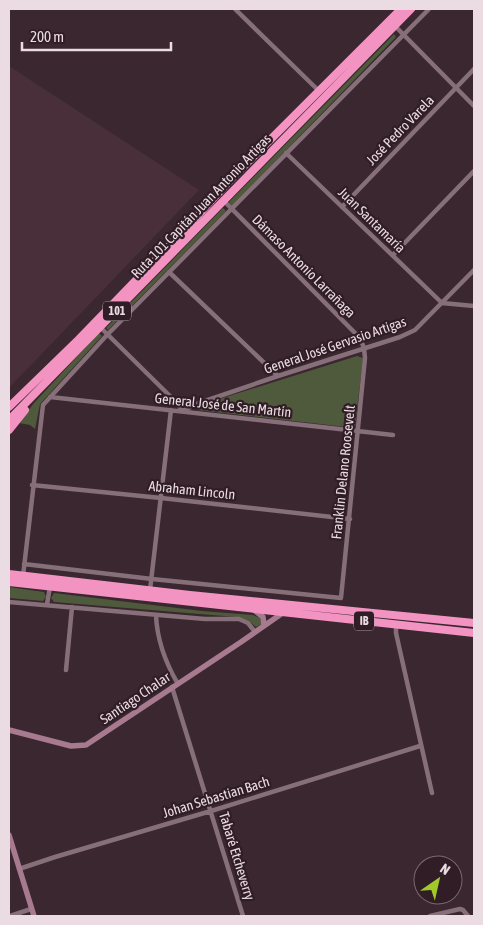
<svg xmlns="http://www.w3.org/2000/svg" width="483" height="925" font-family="'Asap Condensed',sans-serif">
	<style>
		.built { fill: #482f3a }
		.green { fill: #4f593c }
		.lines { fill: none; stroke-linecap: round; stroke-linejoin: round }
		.street { stroke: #866f79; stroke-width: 4.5 }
		.secondary { stroke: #a77a8f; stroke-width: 5.5 }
		.highway { stroke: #f393c2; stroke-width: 8 }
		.labels { text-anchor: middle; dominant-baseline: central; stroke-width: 4.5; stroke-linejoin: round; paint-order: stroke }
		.shield { fill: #301d26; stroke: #b2a3aa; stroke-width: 1 }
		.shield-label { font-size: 12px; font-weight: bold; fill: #eadce2 }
		.street-label { font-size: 14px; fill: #eadce2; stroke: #301d26 }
	</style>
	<rect width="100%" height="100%" fill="#3a2730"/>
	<!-- built -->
	<path class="built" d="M9,66L199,190L9,388Z"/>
	<!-- green -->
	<path class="green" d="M394,34L396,37L232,206L229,202Z
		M223,208L226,211L108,330L106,328Z
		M99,333L102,336L40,404L35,429L30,425L19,423L34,403Z
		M357,356L363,358L355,428L197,410L200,405Z
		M9,587L44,592L46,597L43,601L9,598Z
		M54,593L202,611L253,615L260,618L262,624L256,627L249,621L236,617L54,602L51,598Z"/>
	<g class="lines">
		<!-- street -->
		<path class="street" d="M235,9L319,91
			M395,26L474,106
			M286,153L442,303L474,306
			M342,207L474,69
			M393,255L474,171
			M169,272L278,376
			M100,327L175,401L183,411L196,404L278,376L400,337L415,330L474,270
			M50,397L393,435
			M32,485L161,498L350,519
			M24,564L152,579L341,598L365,358L364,348L360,338L224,201
			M23,576L43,405L107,335L429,9
			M150,590L171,410
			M9,602L205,619H239L248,623L255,632
			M47,604L50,587
			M156,615C157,640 165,662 178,684
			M396,625V633L432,793
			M66,670L72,607
			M172,687L243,916
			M19,869L55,857L211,811L420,746
			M10,916L31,909
			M430,916L460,909L463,910L468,916"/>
		<!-- secondary -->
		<path class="secondary" d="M254,610L263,617L264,626
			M9,730L71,746L86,745L241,642L284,612
			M9,835L34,916"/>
		<!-- highway -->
		<path class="highway" d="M9,407L79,339L175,240L234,176L401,9
			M9,420L411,9
			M9,430L25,410
			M9,574L190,595L474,623
			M9,582L474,633"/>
	</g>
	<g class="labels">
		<!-- shield labels -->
		<g class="shield">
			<rect x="103" y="301.5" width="28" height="19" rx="4"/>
			<rect x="354" y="611.5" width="20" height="19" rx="4"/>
		</g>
		<g class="shield-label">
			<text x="117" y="311">101</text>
			<text x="364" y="621">IB</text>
		</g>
		<!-- street labels -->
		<g class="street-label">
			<text transform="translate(400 130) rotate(-46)">José Pedro Varela</text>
			<text transform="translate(201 206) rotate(-46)">Ruta 101 Capitán Juan Antonio Artigas</text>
			<text transform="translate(372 220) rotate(44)">Juan Santamaría</text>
			<text transform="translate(304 266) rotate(45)">Dámaso Antonio Larrañaga</text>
			<text transform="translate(335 345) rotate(-19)">General José Gervasio Artigas</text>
			<text transform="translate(223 405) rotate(6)">General José de San Martín</text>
			<text transform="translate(343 472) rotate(-84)">Franklin Delano Roosevelt</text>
			<text transform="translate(192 490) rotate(6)">Abraham Lincoln</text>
			<text transform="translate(135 698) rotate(-34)">Santiago Chalar</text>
			<text transform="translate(216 797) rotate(-17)">Johan Sebastian Bach</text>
			<text transform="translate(237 856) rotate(73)">Tabaré Etcheverry</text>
		</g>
	</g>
	<!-- border -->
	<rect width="483" height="925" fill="none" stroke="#eadce2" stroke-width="20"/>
	<!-- north arrow -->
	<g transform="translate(438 880) rotate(34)"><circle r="24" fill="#301d26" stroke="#7a6971"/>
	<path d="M0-4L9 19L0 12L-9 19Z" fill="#a1c92a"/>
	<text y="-8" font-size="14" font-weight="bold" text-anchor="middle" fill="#eadce2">N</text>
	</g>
	<!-- scale -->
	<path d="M22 42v8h149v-8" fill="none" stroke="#eadce2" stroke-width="2.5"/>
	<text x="30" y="42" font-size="15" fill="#eadce2" stroke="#301d26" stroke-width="4" paint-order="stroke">200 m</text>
</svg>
